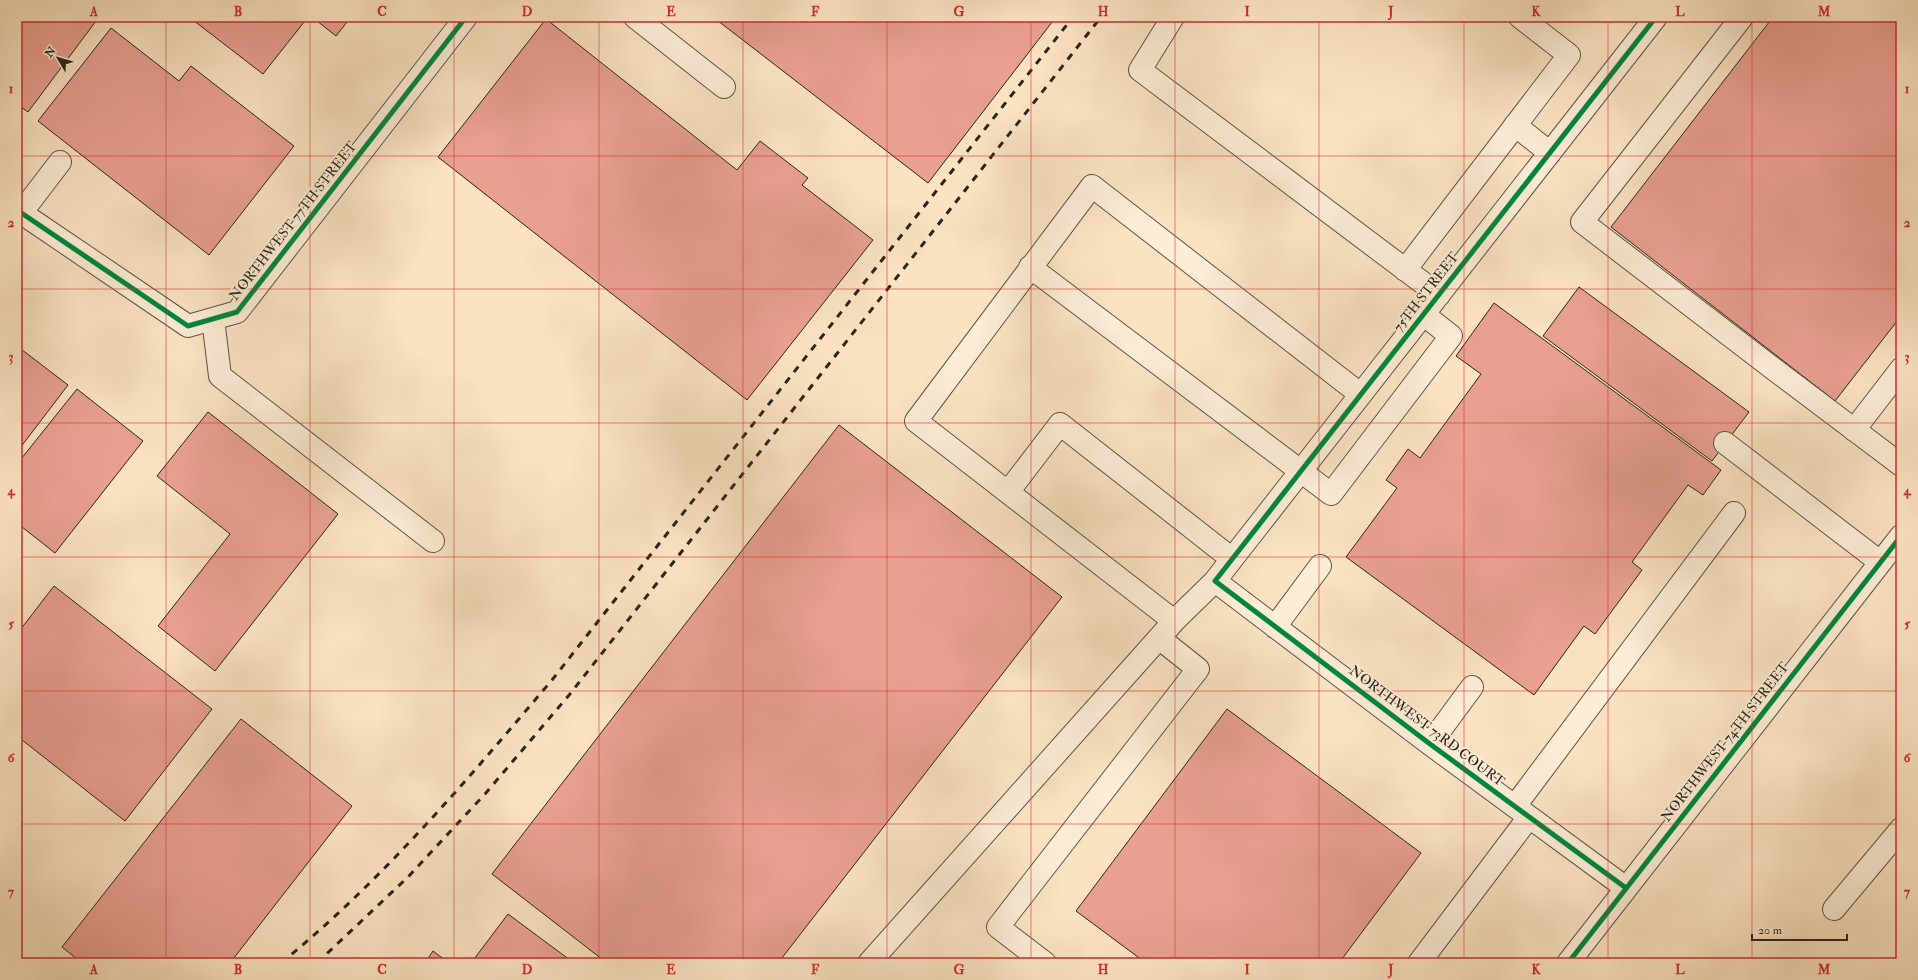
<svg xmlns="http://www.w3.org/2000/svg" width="1918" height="980" font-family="'IM FELL Double Pica',serif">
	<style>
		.building { fill: #e9a091; stroke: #2b231a }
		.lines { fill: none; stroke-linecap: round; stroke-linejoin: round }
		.minor-casing { stroke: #5f5344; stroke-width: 24 }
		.minor { stroke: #fcedd7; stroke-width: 22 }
		.rail { stroke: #2b231a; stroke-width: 3; stroke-dasharray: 7 7; stroke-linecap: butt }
		.cycleway-casing { stroke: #fcedd7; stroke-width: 8 }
		.cycleway { stroke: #00873e; stroke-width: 5 }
		.grid { fill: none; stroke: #d62828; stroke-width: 1; stroke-opacity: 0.55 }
		.labels { text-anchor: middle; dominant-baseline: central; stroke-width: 3.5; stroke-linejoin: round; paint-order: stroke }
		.street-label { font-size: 14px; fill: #2b231a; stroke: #fcedd7 }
		.neatline { fill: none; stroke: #d62828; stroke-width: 1.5 }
		.grid-label { font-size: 13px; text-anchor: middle; font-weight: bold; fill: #d62828 }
	</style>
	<rect width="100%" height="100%" fill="#fbe3c2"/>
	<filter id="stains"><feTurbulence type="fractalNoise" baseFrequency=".005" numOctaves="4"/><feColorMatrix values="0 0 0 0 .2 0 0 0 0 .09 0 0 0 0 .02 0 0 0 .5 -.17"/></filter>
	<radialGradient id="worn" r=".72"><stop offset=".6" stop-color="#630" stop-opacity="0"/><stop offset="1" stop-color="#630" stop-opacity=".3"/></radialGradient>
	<!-- building -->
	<path class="building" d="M17,17H99L28,112L17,104Z
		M189,17H308L263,74Z
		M312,17H351L336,36Z
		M713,17H1056L928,183Z
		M1773,17H1901V316L1835,401L1611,227Z
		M546,19L737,170L760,141L808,178L802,185L873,240L747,400L438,157Z
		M111,28L179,81L191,66L294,146L209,255L38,121Z
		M1579,287L1749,412L1712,461L1543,336Z
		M1494,303L1721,470L1703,495L1688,485L1632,562L1642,570L1595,634L1584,626L1534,695L1346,557L1397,488L1386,480L1408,449L1420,458L1481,374L1456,356Z
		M17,346L68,385L17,452Z
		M77,389L143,441L55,553L17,523V464Z
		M208,412L338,514L215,671L158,626L230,534L157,476Z
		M839,425L1062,597L778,963H607L492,874Z
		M54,586L212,709L125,821L17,736V634Z
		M1227,709L1421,853L1339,963H1146L1076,911Z
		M241,719L352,806L230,963H82L62,947Z
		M508,914L574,963H471Z
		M433,951L449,963H425Z"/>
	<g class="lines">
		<defs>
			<path id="minor" d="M635,17L724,87
				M1173,17L1140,70L1439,295
				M1742,17L1582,222L1775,370L1901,465
				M1515,125L1550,153
				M17,210L188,326L237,312L466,17
				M21,213L60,162
				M1030,267L1331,494L1451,336L1423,314
				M1405,270L1569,55L1520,17
				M213,319L220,376L433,541
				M1360,394L1092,186L916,421L1174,621L1215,581L1232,559L1656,17
				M1854,430L1901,369
				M1725,443L1880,562
				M1008,492L1060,424L1232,559
				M1215,581L1430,744L1626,888
				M1275,627L1320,566
				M1430,744L1472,687
				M1515,806L1734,513
				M1834,909L1901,829
				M869,963L1159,638
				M1045,963L998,927L1198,669L1159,638L1174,621
				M1419,963L1529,817
				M1568,963L1901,536"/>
		</defs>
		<!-- minor casing -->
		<use href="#minor" class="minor-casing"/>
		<!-- minor -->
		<use href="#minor" class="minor"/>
		<!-- rail -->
		<path class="rail" d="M281,963C383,880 467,780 552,680L1073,17
			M317,963L408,877L485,794L570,694L1101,17"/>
		<defs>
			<path id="cycleway" d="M17,210L188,326L237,312L466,17
				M1626,888L1430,744L1215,581L1656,17
				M1568,963L1901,536"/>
		</defs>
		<!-- cycleway casing -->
		<use href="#cycleway" class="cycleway-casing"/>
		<!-- cycleway -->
		<use href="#cycleway" class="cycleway"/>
	</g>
	<!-- grid -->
	<path class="grid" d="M166,17V963M310,17V963M454,17V963M599,17V963M743,17V963M887,17V963M1031,17V963M1175,17V963M1319,17V963M1464,17V963M1608,17V963M1752,17V963M17,156H1901M17,289H1901M17,423H1901M17,557H1901M17,691H1901M17,824H1901"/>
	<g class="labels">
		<!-- street labels -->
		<g class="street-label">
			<text transform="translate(293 221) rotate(-52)">NORTHWEST 77TH STREET</text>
			<text transform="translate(1426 292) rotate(-52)">75TH STREET</text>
			<text transform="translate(1427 726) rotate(37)">NORTHWEST 73RD COURT</text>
			<text transform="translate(1725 742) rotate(-52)">NORTHWEST 74TH STREET</text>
		</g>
	</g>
	<!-- margin -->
	<rect width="1918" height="980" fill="none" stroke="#fbe3c2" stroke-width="44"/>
	<!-- north arrow -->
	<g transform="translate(58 58) rotate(308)" stroke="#fcedd7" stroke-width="3" paint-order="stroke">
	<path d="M0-3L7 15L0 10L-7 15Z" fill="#2b231a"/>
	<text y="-6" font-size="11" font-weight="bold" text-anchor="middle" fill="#2b231a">N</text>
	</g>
	<!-- scale -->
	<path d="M1752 934v6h95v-6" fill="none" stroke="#2b231a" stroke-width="2"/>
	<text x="1758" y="934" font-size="12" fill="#2b231a" stroke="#fcedd7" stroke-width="3" paint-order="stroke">20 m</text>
	<rect x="22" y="22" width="1874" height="936" class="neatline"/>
	<g class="grid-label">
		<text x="94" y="16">A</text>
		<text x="238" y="16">B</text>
		<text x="382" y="16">C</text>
		<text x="527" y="16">D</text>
		<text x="671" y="16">E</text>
		<text x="815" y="16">F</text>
		<text x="959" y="16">G</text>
		<text x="1103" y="16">H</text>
		<text x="1247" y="16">I</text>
		<text x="1391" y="16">J</text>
		<text x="1536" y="16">K</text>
		<text x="1680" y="16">L</text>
		<text x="1824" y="16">M</text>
		<text x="11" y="93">1</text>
		<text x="1907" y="93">1</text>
		<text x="11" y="227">2</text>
		<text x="1907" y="227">2</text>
		<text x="11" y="361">3</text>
		<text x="1907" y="361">3</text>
		<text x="11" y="495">4</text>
		<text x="1907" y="495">4</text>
		<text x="11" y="628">5</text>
		<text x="1907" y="628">5</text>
		<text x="11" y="762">6</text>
		<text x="1907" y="762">6</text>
		<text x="11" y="896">7</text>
		<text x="1907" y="896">7</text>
		<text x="94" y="974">A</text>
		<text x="238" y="974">B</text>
		<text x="382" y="974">C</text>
		<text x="527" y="974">D</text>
		<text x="671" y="974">E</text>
		<text x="815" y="974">F</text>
		<text x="959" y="974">G</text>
		<text x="1103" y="974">H</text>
		<text x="1247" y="974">I</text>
		<text x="1391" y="974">J</text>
		<text x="1536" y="974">K</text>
		<text x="1680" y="974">L</text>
		<text x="1824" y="974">M</text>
	</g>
	<rect width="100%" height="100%" filter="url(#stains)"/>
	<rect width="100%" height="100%" fill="url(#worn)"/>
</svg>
